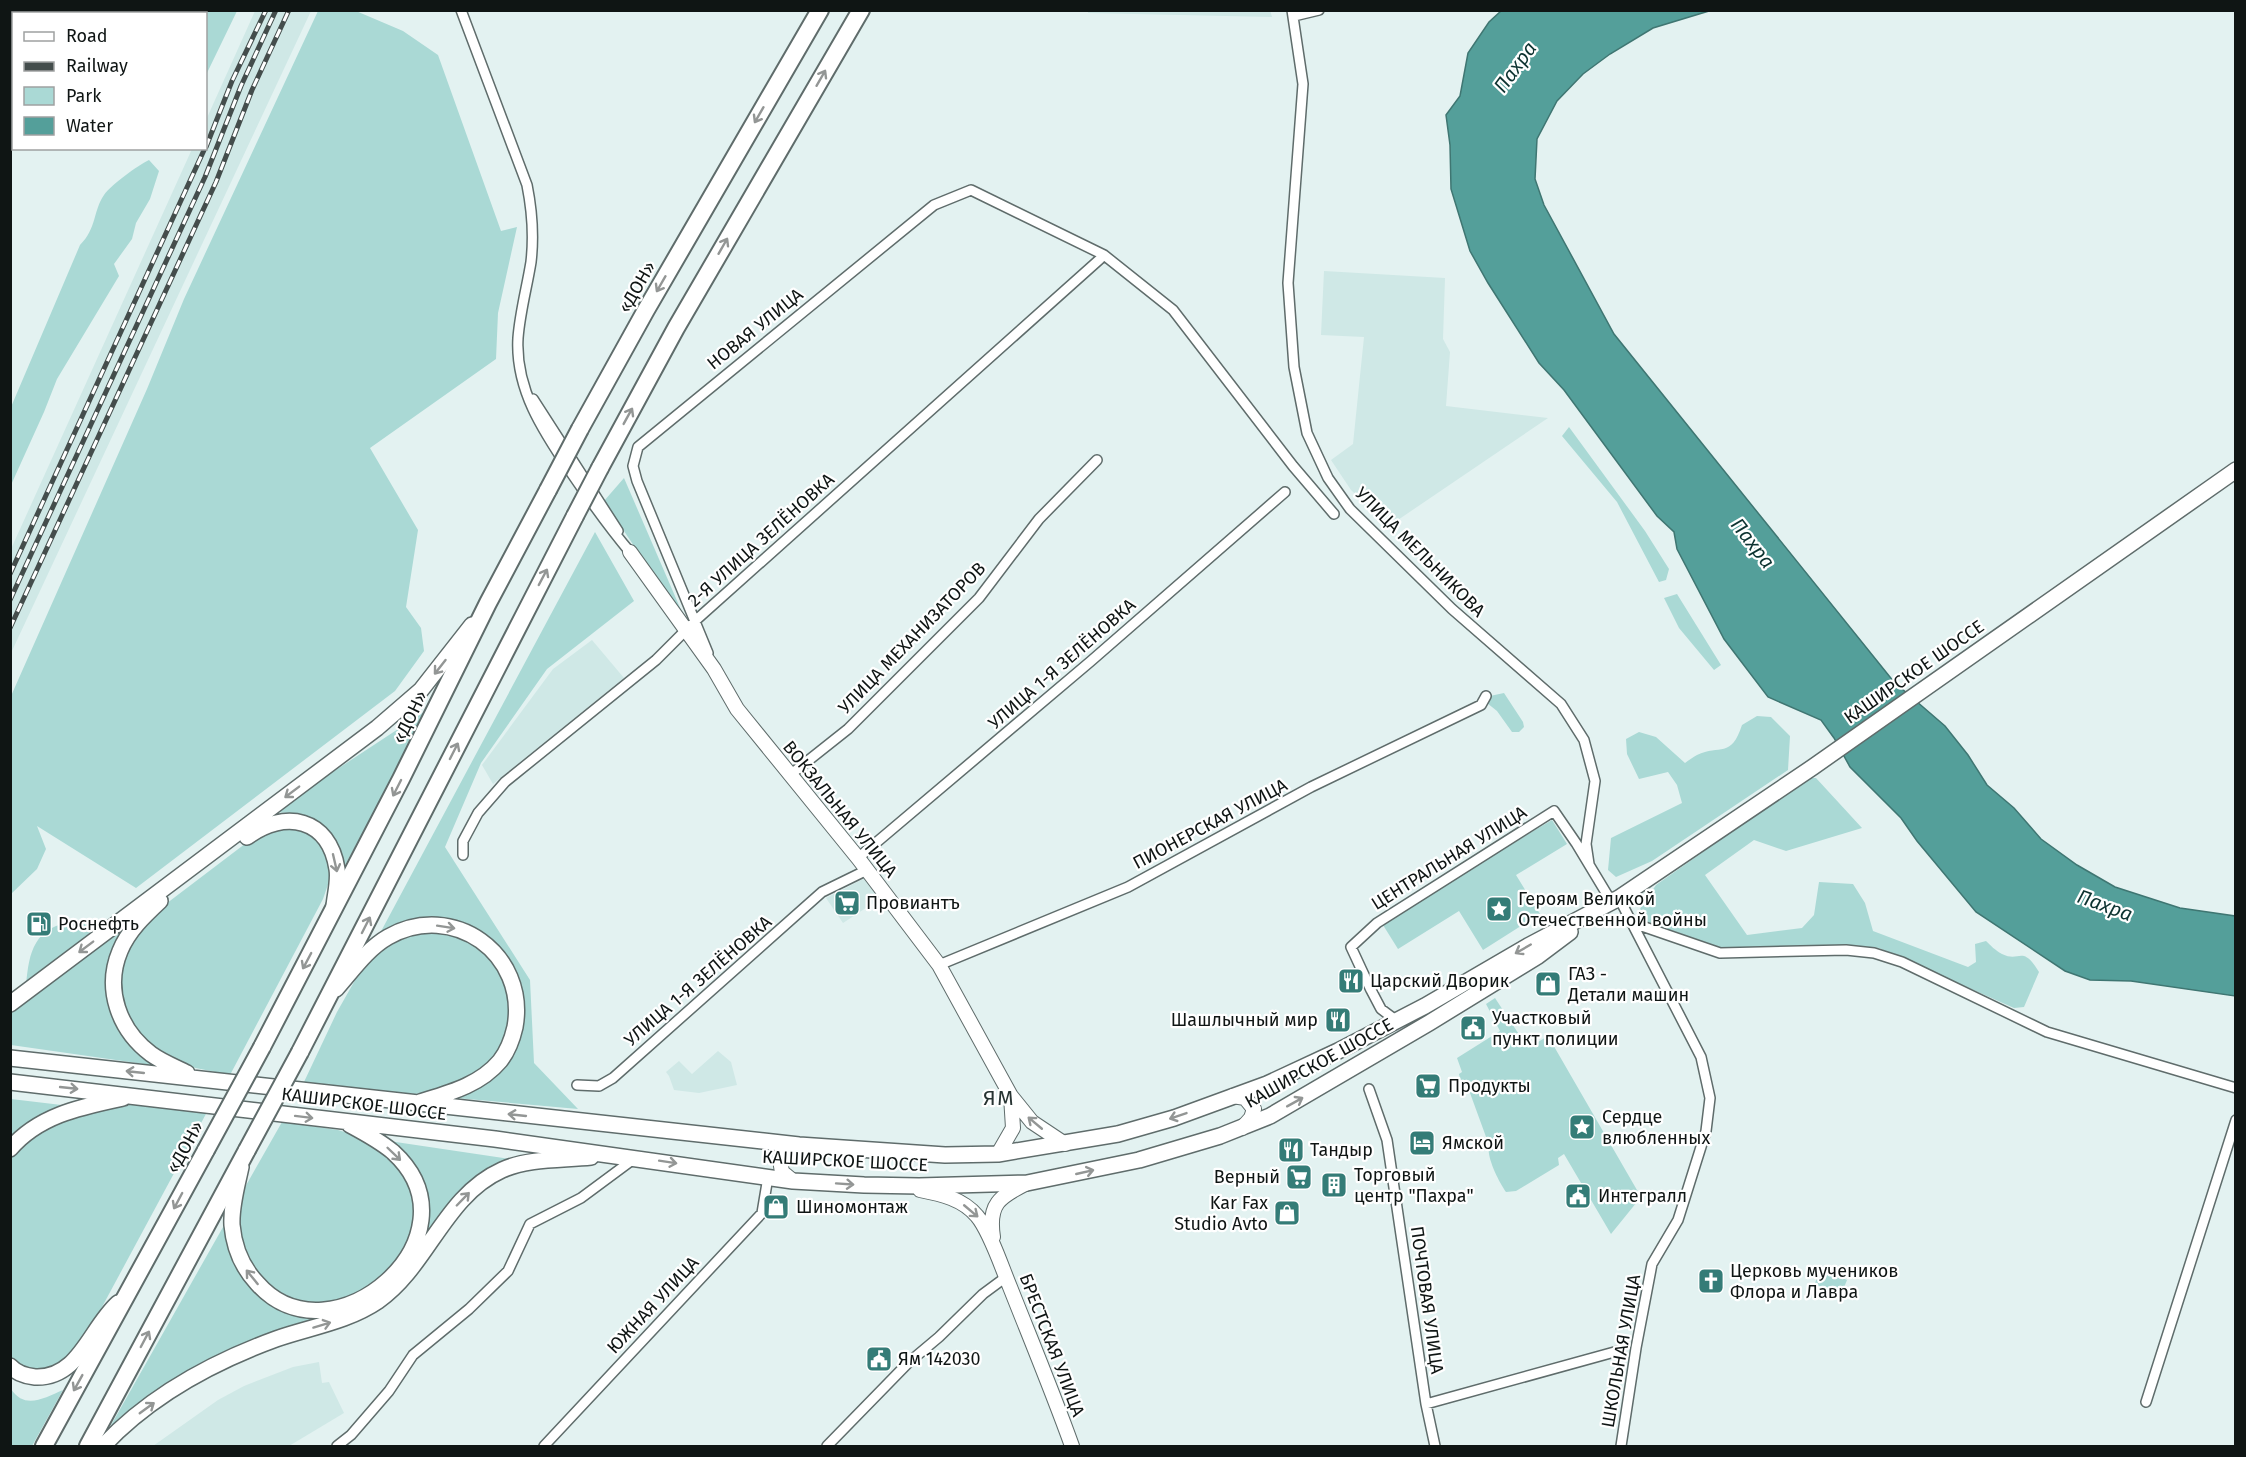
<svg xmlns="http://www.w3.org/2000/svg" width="2246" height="1457" font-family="'Fira Sans',sans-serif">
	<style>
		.built { fill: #cfe8e6 }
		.green { fill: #aad9d5 }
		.water { fill: #549f9a; stroke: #3f7672; stroke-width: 1.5 }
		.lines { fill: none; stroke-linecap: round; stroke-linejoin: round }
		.street-casing { stroke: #5f6c6b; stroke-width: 12 }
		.secondary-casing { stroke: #5f6c6b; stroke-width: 16 }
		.primary-casing { stroke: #5f6c6b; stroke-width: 18 }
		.highway-casing { stroke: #5f6c6b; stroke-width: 20 }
		.street { stroke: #fff; stroke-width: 9 }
		.secondary { stroke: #fff; stroke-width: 14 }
		.primary { stroke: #fff; stroke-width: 15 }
		.highway { stroke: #fff; stroke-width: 16 }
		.rail-casing { stroke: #444d4c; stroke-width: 5 }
		.rail { stroke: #fff; stroke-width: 3; stroke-dasharray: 9; stroke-linecap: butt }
		.highway-bridge-casing { stroke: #5f6c6b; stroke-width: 20; stroke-linecap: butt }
		.highway-bridge { stroke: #fff; stroke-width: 16 }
		.oneway { stroke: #939695 }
		.labels { text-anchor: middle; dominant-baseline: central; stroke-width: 4.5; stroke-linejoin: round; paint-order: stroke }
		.street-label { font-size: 18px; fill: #0f1514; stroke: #fff }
		.poi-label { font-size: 18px; fill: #0f1514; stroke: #fff; text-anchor: start }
		.water-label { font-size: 20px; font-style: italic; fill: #0d3331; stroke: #fff }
		.quarter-label { font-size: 21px; letter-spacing: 1.5px; fill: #283433; stroke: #fff }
	</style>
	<rect width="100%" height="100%" fill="#e3f2f1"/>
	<!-- built -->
	<path class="built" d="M1088,10H1270L1272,17L1088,13Z
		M255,11H311L11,653V549L192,149L206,148V120Z
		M1324,271L1445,278L1443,339L1450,352L1446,406L1548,418L1389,526L1351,490L1331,460L1353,444L1364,337L1321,335Z
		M592,640L624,678L493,784L482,765L553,669Z
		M865,878L881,898L843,923L826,898Z
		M718,1051L731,1062L737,1085L699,1093L674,1090L669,1076L666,1072L679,1061L692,1074Z
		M319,1362L322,1383L329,1382L344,1413L289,1446H153L218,1400L244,1386L293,1367Z"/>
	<!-- green -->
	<path class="green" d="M182,10L237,11L206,75V14L181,13Z
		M318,11H356L403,31L438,55L501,231L517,227L498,313L496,359L370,448L418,530L406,607L421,628L424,651L395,691L136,888L37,826L46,849L37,869L11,894V696L147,389L184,299Z
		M149,160L159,171L150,199L136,223L132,239L114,264L119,276L57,379L44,412L11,485V407L80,245C97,228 93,211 104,195C112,184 137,166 149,160Z
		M1569,427L1645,531L1669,569L1666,580L1659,582L1617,502L1562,436Z
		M624,478L681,610L678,612L604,501Z
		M595,532L634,601L547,669L481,763L445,847L530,980L534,1063L578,1109L456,1098L494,1072L521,1000L469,927L378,937Z
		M1677,594L1721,665L1714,670L1679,628L1664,598Z
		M1504,693L1523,722L1524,727L1519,732H1512L1497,711L1487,703L1490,696Z
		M424,712L391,781L344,867C328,821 321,814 272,812Z
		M1757,716L1771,717L1790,736L1788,770L1652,861L1616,877L1608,870L1611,838L1682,803L1677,785L1668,772L1639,779L1627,754L1626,739L1639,732L1656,737L1685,763C1689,760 1693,757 1697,755C1720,744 1731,759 1742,725Z
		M1808,778H1816L1862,828L1786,851L1754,840L1705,875L1747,935L1802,928L1814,915L1819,882L1853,884L1865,903L1873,931L1968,967L1976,962L1975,944L1986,941C1990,945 1996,951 2002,954C2020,963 2022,944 2039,972L2024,1007L2014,1008L1879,948L1851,945L1725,949L1639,919L1640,909L1656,885Z
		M1552,820L1567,844L1516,875L1540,914L1483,950L1459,911L1398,949L1383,925L1503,849Z
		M290,824L319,836L333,870L323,899L230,1075L186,1066L155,1051L128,1022L118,985L127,948L154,913L258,834Z
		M133,919L108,991L165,1067L11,1045L10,1009Z
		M75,921L108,924L26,986C29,951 34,927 75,921Z
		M451,932L486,950L509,986L510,1035L487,1068L439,1092L414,1094L304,1082L337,1012L358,975L379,949L411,933Z
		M1495,998L1528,1048L1548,1036L1641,1197L1611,1234L1564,1154L1558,1158L1559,1165L1516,1191L1506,1192C1499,1182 1486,1157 1489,1145L1470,1093H1466L1461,1082L1459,1074L1462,1072L1457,1058L1500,1031L1486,1004Z
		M11,1099L70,1106L11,1143Z
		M121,1105H147L207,1112L81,1346L55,1370L24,1371L11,1359V1155L48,1124Z
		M282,1122L338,1130L367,1139L400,1166L417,1205L403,1258L361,1295L332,1305L281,1297L248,1264L238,1233L240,1196Z
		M389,1141L523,1161L500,1166L421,1247L427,1215Z
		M227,1220L258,1292L337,1315L149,1399L110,1427Z
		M1821,1268L1847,1280L1843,1290L1820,1287L1815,1283Z
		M11,1389C25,1410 44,1398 63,1390L32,1446H11Z"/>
	<!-- water -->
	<path class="water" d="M1501,11H1709L1653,28L1610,54L1583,74L1557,101L1537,139L1535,179L1544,205L1614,334L1894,682L1945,726L1968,755L1987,785L2014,808L2041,839L2077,865L2115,887L2180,908L2235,916V996L2131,981L2090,980L2065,971L1976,912L1917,841L1901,818L1850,767L1834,738L1821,720L1768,697L1724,639L1677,549L1674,532L1657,516L1564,390L1539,363L1488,283L1470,251L1451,189L1450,145L1446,115L1460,96L1468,53L1489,22Z"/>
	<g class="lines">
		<defs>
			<path id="street" d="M461,10L527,185C532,210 534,236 531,262C527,287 520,312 518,338C515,389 543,431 570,471C589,499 608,526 630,552
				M1292,10L1303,84L1288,283L1294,367L1307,433L1328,478L1350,509L1452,609L1561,704L1584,740L1595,781L1586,844L1589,864
				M33,14L34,10
				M1294,16L1319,10
				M10,48L14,49
				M533,399L618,531
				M708,653L637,481L633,466L638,447L934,205L971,190L1104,255L1173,310L1293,466L1334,514
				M790,775L848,729L979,598L1039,519L1097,460
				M463,855V841L478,813L505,782L656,660L695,621L1100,259
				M858,858L1091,661L1285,492
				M1619,898L1701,1057L1710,1098L1706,1131L1678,1220L1652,1264L1636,1348L1621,1446
				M1633,923L1720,953L1846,950L1874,953L1902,962L2047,1032L2236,1088
				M939,965L1128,887L1311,787L1481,705L1486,696
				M1397,1021L1381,1009L1371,990L1351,947L1377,923L1554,811L1576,843L1611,901
				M577,1085L599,1086L613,1078L822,892L867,870
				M1369,1089L1387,1140L1426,1404L1435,1446
				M2146,1402L2236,1120
				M1426,1404L1618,1351
				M337,1446L351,1435L389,1391L413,1355L469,1309L508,1271L530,1224L581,1198L635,1158
				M544,1446L762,1213L768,1177
				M827,1446L908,1363L939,1337L983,1294L1006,1277"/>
			<path id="secondary" d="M630,552L714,669L737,709L858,858L939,965L1011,1096L1032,1122L1065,1144
				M1233,1096L1245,1098L1254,1109L1251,1118L1242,1128
				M998,1154L1013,1128L1011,1096
				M793,1181L782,1172L780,1160L787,1150L799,1145
				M920,1190C941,1194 963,1199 977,1216C990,1231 1002,1268 1010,1287C1031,1340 1053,1393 1072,1446
				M993,1237C988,1204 999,1197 1027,1183"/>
			<path id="primary" d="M247,837C285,809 329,818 337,869C339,881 335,895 334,906
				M160,901C144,916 128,931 120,951C104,989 119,1030 151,1054C162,1062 175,1067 187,1073
				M336,989C352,971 367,949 388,937C453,900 528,954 515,1027C512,1040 508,1051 500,1061C480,1085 449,1093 420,1102
				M10,1004L377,728L421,690L472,625
				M10,1058L799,1145L945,1155L998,1154L1118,1134L1174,1118L1267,1084L1338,1051L1425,1006L1528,946L1619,898L1813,767L2236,470
				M10,1082L495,1139L793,1181L864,1185L919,1186L1027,1183L1139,1160L1220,1136L1270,1116L1429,1023L1538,956L1570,932
				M10,1149C39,1115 81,1107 123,1098
				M241,1167C237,1186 231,1206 232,1225C234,1248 242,1267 257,1283C331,1368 485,1236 393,1152C380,1141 365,1133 350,1125
				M10,1366C17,1374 26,1376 35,1377C79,1379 90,1328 118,1303
				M103,1446C149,1397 213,1362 276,1339C310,1327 347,1322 378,1301C428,1266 444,1196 502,1170C528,1158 563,1160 591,1157"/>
			<path id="highway" d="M580,429L646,310L820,10
				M600,468L676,328L861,10
				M262,1047L401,779L488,603L548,490
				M300,1052L575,516
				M44,1446L206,1150
				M88,1446L247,1150"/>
		</defs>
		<!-- street casing -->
		<use href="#street" class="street-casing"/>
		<!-- secondary casing -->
		<use href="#secondary" class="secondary-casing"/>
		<!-- primary casing -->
		<use href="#primary" class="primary-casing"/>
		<!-- highway casing -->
		<use href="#highway" class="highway-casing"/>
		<!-- street -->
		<use href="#street" class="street"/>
		<!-- secondary -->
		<use href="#secondary" class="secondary"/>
		<!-- primary -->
		<use href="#primary" class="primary"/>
		<!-- highway -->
		<use href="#highway" class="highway"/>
		<defs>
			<path id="rail" d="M206,147L232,81L266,10
				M10,574L205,148
				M10,600L205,177L241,86L276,10
				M10,628L216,182L252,90L289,10"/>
		</defs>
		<!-- rail casing -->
		<use href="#rail" class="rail-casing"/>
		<!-- rail -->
		<use href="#rail" class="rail"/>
		<defs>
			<path id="highway-bridge" d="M548,490L580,429
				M575,516L600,468
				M206,1150L262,1047
				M247,1150L300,1052"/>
		</defs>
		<!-- highway-bridge casing -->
		<use href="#highway-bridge" class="highway-bridge-casing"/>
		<!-- highway-bridge -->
		<use href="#highway-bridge" class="highway-bridge"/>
	</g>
	<!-- one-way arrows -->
	<defs><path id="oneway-shaft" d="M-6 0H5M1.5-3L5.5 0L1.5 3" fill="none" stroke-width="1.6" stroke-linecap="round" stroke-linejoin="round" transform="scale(1.5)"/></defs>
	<g class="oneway">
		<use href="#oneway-shaft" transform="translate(821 78) rotate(-60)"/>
		<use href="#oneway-shaft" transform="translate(759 115) rotate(120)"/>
		<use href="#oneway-shaft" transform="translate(723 246) rotate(-60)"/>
		<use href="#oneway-shaft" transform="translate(661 284) rotate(120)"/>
		<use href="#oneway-shaft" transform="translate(628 416) rotate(-61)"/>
		<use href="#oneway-shaft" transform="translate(543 577) rotate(-62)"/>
		<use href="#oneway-shaft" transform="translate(440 667) rotate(128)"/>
		<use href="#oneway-shaft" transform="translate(454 751) rotate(-63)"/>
		<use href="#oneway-shaft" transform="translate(397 788) rotate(117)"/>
		<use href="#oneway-shaft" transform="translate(292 792) rotate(143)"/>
		<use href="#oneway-shaft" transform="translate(335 863) rotate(77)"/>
		<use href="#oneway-shaft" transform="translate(366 925) rotate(-63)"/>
		<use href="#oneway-shaft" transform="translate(446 927) rotate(9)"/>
		<use href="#oneway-shaft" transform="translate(86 947) rotate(143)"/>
		<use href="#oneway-shaft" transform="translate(1523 949) rotate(150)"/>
		<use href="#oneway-shaft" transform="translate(307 961) rotate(118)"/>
		<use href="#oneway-shaft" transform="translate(135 1072) rotate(-174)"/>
		<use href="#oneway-shaft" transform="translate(69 1088) rotate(6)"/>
		<use href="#oneway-shaft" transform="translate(1295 1102) rotate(-29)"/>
		<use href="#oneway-shaft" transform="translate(517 1115) rotate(-174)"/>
		<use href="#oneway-shaft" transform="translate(1178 1116) rotate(161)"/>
		<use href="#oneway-shaft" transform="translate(304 1117) rotate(7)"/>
		<use href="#oneway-shaft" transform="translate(1035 1123) rotate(-140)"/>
		<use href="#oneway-shaft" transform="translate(394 1154) rotate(44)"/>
		<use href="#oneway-shaft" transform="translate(668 1162) rotate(9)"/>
		<use href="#oneway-shaft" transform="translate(1085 1172) rotate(-13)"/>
		<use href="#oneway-shaft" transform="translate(845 1184) rotate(4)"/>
		<use href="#oneway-shaft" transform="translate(463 1199) rotate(-46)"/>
		<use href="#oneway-shaft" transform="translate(178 1201) rotate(118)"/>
		<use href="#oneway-shaft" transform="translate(971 1211) rotate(40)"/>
		<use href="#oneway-shaft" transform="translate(252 1277) rotate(-129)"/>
		<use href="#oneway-shaft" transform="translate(322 1325) rotate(-17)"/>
		<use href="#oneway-shaft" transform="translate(145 1339) rotate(-62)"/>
		<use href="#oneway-shaft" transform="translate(78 1383) rotate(119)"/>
		<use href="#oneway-shaft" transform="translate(147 1408) rotate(-36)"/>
	</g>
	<!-- icons -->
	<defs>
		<symbol id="supermarket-square" viewBox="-11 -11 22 22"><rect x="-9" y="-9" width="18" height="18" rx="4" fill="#347c77" stroke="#fff"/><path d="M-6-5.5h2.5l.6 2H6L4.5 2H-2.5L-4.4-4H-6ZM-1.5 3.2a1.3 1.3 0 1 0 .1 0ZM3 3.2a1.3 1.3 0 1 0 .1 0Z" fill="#fff"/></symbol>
		<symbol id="sight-square" viewBox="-11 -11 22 22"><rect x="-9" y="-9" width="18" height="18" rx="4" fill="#347c77" stroke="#fff"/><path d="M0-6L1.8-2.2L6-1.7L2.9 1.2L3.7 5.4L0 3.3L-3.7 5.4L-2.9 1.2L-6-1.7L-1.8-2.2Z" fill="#fff"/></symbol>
		<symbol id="fuel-square" viewBox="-11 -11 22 22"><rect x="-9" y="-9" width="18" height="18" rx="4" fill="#347c77" stroke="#fff"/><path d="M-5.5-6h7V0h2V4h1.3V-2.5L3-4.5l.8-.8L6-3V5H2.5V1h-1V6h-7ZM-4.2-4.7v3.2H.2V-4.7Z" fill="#fff"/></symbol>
		<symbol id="restaurant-square" viewBox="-11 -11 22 22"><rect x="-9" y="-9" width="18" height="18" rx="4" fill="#347c77" stroke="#fff"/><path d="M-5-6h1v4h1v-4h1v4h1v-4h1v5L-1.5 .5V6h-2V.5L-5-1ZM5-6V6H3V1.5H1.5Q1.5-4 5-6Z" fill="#fff"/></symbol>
		<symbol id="shop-square" viewBox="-11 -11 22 22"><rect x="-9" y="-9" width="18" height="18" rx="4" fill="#347c77" stroke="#fff"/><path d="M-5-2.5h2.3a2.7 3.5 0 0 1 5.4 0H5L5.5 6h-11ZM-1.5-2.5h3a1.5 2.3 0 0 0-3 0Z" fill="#fff"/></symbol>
		<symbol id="civic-square" viewBox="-11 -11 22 22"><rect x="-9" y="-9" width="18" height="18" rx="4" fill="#347c77" stroke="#fff"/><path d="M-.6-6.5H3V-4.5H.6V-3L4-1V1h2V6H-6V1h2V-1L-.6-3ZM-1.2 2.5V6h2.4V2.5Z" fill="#fff"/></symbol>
		<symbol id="hotel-square" viewBox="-11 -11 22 22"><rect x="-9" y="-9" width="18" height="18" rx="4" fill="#347c77" stroke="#fff"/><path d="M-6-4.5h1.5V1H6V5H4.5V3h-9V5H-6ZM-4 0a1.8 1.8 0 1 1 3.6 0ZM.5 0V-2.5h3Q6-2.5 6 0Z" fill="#fff"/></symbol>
		<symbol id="building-square" viewBox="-11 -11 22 22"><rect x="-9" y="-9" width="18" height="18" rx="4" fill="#347c77" stroke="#fff"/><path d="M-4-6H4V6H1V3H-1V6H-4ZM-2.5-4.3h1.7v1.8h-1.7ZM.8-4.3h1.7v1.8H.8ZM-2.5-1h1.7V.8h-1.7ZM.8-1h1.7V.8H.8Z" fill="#fff"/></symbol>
		<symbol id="church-square" viewBox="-11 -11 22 22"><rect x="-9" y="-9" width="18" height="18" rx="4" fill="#347c77" stroke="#fff"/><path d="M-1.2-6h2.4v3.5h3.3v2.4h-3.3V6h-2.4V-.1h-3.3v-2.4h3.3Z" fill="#fff"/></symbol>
	</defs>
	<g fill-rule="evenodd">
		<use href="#supermarket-square" x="832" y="888" width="30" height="30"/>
		<use href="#sight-square" x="1484" y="894" width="30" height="30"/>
		<use href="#fuel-square" x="24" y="909" width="30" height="30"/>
		<use href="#restaurant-square" x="1336" y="966" width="30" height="30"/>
		<use href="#shop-square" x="1533" y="969" width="30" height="30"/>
		<use href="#restaurant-square" x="1323" y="1005" width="30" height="30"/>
		<use href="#civic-square" x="1458" y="1013" width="30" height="30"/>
		<use href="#supermarket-square" x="1413" y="1071" width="30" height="30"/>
		<use href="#sight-square" x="1567" y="1112" width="30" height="30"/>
		<use href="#hotel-square" x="1407" y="1128" width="30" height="30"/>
		<use href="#restaurant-square" x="1276" y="1135" width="30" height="30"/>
		<use href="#supermarket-square" x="1284" y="1162" width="30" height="30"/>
		<use href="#building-square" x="1319" y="1170" width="30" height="30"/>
		<use href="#civic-square" x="1563" y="1181" width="30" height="30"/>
		<use href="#shop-square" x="761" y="1192" width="30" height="30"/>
		<use href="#shop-square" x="1272" y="1198" width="30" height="30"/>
		<use href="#church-square" x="1696" y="1266" width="30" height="30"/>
		<use href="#civic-square" x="864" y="1344" width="30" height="30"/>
	</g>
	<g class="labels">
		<!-- street labels -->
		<g class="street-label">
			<text transform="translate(637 287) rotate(-60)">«ДОН»</text>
			<text transform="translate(755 329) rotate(-39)">НОВАЯ УЛИЦА</text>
			<text transform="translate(761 540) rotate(-42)">2-Я УЛИЦА ЗЕЛЁНОВКА</text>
			<text transform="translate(1420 552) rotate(45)">УЛИЦА МЕЛЬНИКОВА</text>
			<text transform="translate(912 638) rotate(-46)">УЛИЦА МЕХАНИЗАТОРОВ</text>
			<text transform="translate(1062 664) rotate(-41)">УЛИЦА 1-Я ЗЕЛЁНОВКА</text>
			<text transform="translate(1914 672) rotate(-35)">КАШИРСКОЕ ШОССЕ</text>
			<text transform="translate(410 717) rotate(-64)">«ДОН»</text>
			<text transform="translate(840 809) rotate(51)">ВОКЗАЛЬНАЯ УЛИЦА</text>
			<text transform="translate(1210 824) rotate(-28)">ПИОНЕРСКАЯ УЛИЦА</text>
			<text transform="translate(1449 858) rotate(-32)">ЦЕНТРАЛЬНАЯ УЛИЦА</text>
			<text transform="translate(698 981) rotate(-41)">УЛИЦА 1-Я ЗЕЛЁНОВКА</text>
			<text transform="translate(1319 1063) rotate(-29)">КАШИРСКОЕ ШОССЕ</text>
			<text transform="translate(364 1104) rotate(7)">КАШИРСКОЕ ШОССЕ</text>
			<text transform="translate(185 1147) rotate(-61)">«ДОН»</text>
			<text transform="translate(845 1161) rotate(3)">КАШИРСКОЕ ШОССЕ</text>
			<text transform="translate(1427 1300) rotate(82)">ПОЧТОВАЯ УЛИЦА</text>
			<text transform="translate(653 1305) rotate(-47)">ЮЖНАЯ УЛИЦА</text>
			<text transform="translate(1052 1345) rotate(69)">БРЕСТСКАЯ УЛИЦА</text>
			<text transform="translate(1621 1351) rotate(-80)">ШКОЛЬНАЯ УЛИЦА</text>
		</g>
		<!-- poi labels -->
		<g class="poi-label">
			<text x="1518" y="899">Героям Великой<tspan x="1518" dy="21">Отечественной войны</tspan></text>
			<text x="866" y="903">Провиантъ</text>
			<text x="58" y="924">Роснефть</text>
			<text x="1568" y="974">ГАЗ -<tspan x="1568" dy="21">Детали машин</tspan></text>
			<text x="1370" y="981">Царский Дворик</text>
			<text x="1492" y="1018">Участковый<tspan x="1492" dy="21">пункт полиции</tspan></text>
			<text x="1318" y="1020" text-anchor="end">Шашлычный мир</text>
			<text x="1448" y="1086">Продукты</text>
			<text x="1602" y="1117">Сердце<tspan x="1602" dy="21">влюбленных</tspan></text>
			<text x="1442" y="1143">Ямской</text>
			<text x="1310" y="1150">Тандыр</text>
			<text x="1354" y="1175">Торговый<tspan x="1354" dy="21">центр "Пахра"</tspan></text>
			<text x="1280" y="1177" text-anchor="end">Верный</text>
			<text x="1598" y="1196">Интегралл</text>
			<text x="1268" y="1203" text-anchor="end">Kar Fax<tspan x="1268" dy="21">Studio Avto</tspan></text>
			<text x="796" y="1207">Шиномонтаж</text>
			<text x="1730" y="1271">Церковь мучеников<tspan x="1730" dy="21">Флора и Лавра</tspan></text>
			<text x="898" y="1359">Ям 142030</text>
		</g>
		<!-- water labels -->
		<g class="water-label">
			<text transform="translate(1515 67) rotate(-54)">Пахра</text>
			<text transform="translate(1753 543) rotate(52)">Пахра</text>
			<text transform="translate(2105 905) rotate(20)">Пахра</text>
		</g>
		<!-- quarter labels -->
		<g class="quarter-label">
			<text x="999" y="1098">ЯМ</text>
		</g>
	</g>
	<!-- border -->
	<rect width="2246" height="1457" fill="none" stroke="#0f1514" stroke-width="24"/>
	<!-- legend -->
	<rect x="12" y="12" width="195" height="138" fill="#ffffff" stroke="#9fa1a1" stroke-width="1.5"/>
	<rect x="24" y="32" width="30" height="9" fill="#ffffff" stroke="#9fa1a1" stroke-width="1.5"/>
	<text x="66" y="42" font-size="18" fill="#0f1514">Road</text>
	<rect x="24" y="62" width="30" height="9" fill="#444d4c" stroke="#9fa1a1" stroke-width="1.5"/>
	<text x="66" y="72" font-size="18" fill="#0f1514">Railway</text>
	<rect x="24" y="87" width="30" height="18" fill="#aad9d5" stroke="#9fa1a1" stroke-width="1.5"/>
	<text x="66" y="102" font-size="18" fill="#0f1514">Park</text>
	<rect x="24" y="117" width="30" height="18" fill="#549f9a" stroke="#9fa1a1" stroke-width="1.5"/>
	<text x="66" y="132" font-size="18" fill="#0f1514">Water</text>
</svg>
